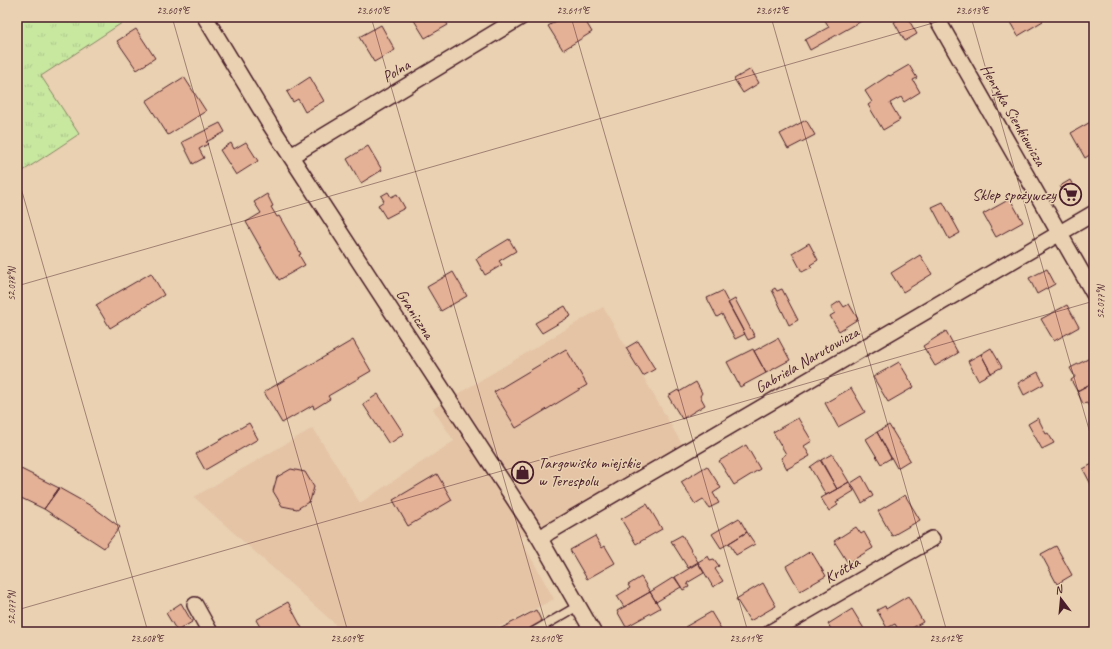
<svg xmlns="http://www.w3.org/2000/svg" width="1111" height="649" font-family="Caveat,sans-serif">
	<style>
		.built { fill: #e5c4a6 }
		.grass { fill: url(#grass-tufts); stroke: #898466 }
		.building { fill: #e4b196; stroke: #4a1f2b }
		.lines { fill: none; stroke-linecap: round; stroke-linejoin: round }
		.service-casing { stroke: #4a1f2b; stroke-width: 11 }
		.minor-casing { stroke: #4a1f2b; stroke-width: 18 }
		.service { stroke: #e9d1b1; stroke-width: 8 }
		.minor { stroke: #e9d1b1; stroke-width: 15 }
		.ticks { fill: none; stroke: #4a1f2b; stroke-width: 1; stroke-opacity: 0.45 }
		.labels { text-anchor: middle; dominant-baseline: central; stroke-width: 3; stroke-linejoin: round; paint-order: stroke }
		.street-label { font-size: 16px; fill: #4a1f2b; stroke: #e9d1b1 }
		.poi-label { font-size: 16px; fill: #4a1f2b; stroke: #e9d1b1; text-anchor: end }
		.neatline { fill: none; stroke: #4a1f2b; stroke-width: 1.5 }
		.ticks-label { font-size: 10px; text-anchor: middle; fill: #4a1f2b }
	</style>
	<defs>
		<pattern id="grass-tufts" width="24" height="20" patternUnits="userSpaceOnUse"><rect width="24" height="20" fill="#c8e8a0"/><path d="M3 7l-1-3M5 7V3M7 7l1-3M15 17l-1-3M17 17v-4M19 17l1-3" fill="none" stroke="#adc78a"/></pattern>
	</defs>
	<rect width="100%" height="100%" fill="#e9d1b1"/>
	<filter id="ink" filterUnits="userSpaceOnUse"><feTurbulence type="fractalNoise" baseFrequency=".025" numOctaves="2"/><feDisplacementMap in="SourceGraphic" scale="8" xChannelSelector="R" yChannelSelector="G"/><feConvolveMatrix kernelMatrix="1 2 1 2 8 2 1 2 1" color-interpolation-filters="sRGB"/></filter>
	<g filter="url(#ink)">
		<!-- built -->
		<path class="built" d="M603,307L683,446L520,538L554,599L489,632H339L334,623L194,497L313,428L360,503L454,441L433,409Z"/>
		<!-- grass -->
		<path class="grass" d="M17,17H131L41,76L79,134L17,175Z"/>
		<!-- building -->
		<path class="building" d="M412,17H443L448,25L425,38Z
			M563,17H583L592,32L563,50L548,26Z
			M823,17H865V19L810,50L805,40L829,27Z
			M902,17H907L917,34L905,41L894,22Z
			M1007,17H1041L1043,21L1018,36Z
			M381,25L395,50L374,62L359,37Z
			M136,29L155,58L137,70L117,41Z
			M909,65L917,78L913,80L920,92L904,102L901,97L890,103L900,120L883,130L868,105L872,102L865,91L889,75L890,76Z
			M751,69L759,83L743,93L734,79Z
			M184,77L206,111L168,135L146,101Z
			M310,77L324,101L305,112L298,99L293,102L287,92Z
			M806,120L815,135L788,149L780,134Z
			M1094,120V152L1085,158L1071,133Z
			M220,123L225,132L206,142L208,144L199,149L204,158L193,164L182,142Z
			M246,142L258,161L236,175L220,150L231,143L234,149Z
			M368,146L382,170L361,183L347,159Z
			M1070,180L1079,196L1069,202L1060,186Z
			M388,192L391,197L397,194L405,208L386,218L378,205L384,201L381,196Z
			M267,194L273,206L271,207L277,217L279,216L301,254L299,255L305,265L279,280L246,222L261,213L254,202Z
			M1010,199L1023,222L996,237L983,214Z
			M943,202L960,233L949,239L932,207Z
			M509,239L516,251L499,261L502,265L485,275L476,259Z
			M809,243L818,260L810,265L812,267L802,272L792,253Z
			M920,255L932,274L903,292L891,273Z
			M1047,269L1055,284L1037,294L1029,278Z
			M453,272L467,296L441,311L427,287Z
			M151,273L164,295L110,328L96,305Z
			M775,288L777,291L782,289L798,320L789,325L772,290Z
			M722,291L745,334L735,339L722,314L717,317L707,298Z
			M735,299L755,337L748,340L728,303Z
			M840,301L844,307L849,304L858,319L839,331L830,316L835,313L831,307Z
			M1067,305L1079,327L1054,341L1041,319Z
			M565,306L571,316L542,333L535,323Z
			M946,331L958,353L935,366L923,346Z
			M778,338L790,360L766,373L754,351Z
			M353,340L371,371L328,396L330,399L314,409L313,405L282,423L264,392Z
			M638,341L655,369L643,376L626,348Z
			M991,348L1002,367L991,373L981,354Z
			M566,349L587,385L516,428L494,392Z
			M753,349L766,373L740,387L727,362Z
			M981,354L991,373L978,380L968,361Z
			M1094,356V382L1077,391L1071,380L1075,377L1070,368Z
			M899,362L914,387L888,402L873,377Z
			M1038,372L1044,384L1024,395L1018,383Z
			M696,382L702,393L700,396L705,405L682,419L668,396L678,390L679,392Z
			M1094,382V414H1093L1087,403L1083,404L1077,391Z
			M851,388L865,412L838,427L825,403Z
			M378,394L404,434L389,444L363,404Z
			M798,418L812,441L804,446L810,456L787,469L781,458L786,454L773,432Z
			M1038,418L1046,434L1048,433L1054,443L1042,449L1028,424Z
			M249,423L258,439L205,470L196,454Z
			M889,425L910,460L897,468L877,432Z
			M877,432L891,458L881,464L866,439Z
			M746,445L760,469L734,485L719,461Z
			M832,454L849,482L837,489L821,460Z
			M820,460L837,489L826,495L810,467Z
			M1094,463V490L1083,469Z
			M707,466L721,488L713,493L719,503L709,508L703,499L695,504L681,482Z
			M17,467L59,488L44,509L17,496Z
			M291,469L305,472L314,487L310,501L297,509L282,506L273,491L277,477Z
			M437,474L452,500L408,526L393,500Z
			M862,476L873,496L862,503L851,483Z
			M849,482L854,491L836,502L838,505L829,511L821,498Z
			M59,488L93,507L120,527L104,548L44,509Z
			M905,495L920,520L892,536L878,511Z
			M647,504L662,529L636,544L621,519Z
			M739,518L747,532L721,548L712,534Z
			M856,527L861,534L864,532L873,548L848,563L834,541Z
			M747,532L755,544L736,555L729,543Z
			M682,535L698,562L688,568L671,541Z
			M595,536L602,548L605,546L615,563L587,579L570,550Z
			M1056,546L1072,575L1057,584L1041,554Z
			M811,551L826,576L800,591L786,566Z
			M708,556L710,560L714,559L719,566L715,569L723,581L713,587L698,562Z
			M698,563L704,573L687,583L689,587L683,590L675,577Z
			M641,577L650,592L624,607L617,596L630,588L628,585Z
			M674,577L681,587L656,602L650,592Z
			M763,583L776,606L750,621L736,599Z
			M650,592L660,608L626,627L617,611Z
			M908,596L923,622L905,632H900L895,624L887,628L877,610L885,606L886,609Z
			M288,602L304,632H263L256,620Z
			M181,603L192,622L177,631L166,613Z
			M852,609L866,632H833L828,624Z
			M536,610L542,622L523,632H494Z
			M711,612L723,632H688L685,627Z"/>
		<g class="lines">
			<defs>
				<path id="service" d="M533,632L578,606"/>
				<path id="minor" d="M205,17L269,123L540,539L593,632
					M936,17L1094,294
					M291,156L521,17
					M540,539L549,532L1094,213
					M195,605L210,632
					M771,632L932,539"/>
			</defs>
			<!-- service casing -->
			<use href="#service" class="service-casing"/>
			<!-- minor casing -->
			<use href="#minor" class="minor-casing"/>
			<!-- service -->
			<use href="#service" class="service"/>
			<!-- minor -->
			<use href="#minor" class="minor"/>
		</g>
	</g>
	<!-- ticks -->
	<path class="ticks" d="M172,17L348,632M371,17L548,632M571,17L748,632M771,17L947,632M971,17L1094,447M17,174L148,632M17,286L954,17M17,610L1094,301M1070,632L1094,625"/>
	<!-- icons -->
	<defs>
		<symbol id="supermarket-ring" viewBox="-11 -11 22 22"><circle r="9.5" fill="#e9d1b1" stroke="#4a1f2b" stroke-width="1.5"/><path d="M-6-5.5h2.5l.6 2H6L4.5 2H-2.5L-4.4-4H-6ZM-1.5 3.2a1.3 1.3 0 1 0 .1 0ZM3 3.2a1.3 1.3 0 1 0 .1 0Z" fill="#4a1f2b"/></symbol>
		<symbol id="shop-ring" viewBox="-11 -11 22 22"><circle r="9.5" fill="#e9d1b1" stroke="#4a1f2b" stroke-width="1.5"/><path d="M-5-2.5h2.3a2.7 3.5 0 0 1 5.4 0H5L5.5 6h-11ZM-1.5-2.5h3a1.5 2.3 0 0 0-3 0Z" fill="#4a1f2b"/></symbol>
	</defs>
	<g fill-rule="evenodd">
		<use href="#supermarket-ring" x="1058" y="182" width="25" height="25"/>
		<use href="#shop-ring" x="510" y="460" width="25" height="25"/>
	</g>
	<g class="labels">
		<!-- street labels -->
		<g class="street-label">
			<text transform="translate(396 71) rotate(-31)">Polna</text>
			<text transform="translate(1013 115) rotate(60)">Henryka Sienkiewicza</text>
			<text transform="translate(415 314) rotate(57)">Graniczna</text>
			<text transform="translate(807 360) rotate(-30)">Gabriela Narutowicza</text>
			<text transform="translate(842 570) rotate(-30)">Krótka</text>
		</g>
		<!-- poi labels -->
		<g class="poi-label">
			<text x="1056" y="195">Sklep spożywczy</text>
			<text x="538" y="463" text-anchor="start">Targowisko miejskie<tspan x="538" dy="18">w Terespolu</tspan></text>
		</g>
	</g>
	<!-- margin -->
	<rect width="1111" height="649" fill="none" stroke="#e9d1b1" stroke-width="44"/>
	<!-- north arrow -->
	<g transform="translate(1061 599) rotate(344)" stroke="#e9d1b1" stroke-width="3" paint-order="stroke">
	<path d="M0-3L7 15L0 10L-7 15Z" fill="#4a1f2b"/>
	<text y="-6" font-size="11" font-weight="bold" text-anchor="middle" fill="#4a1f2b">N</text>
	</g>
	<rect x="22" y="22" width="1067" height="605" class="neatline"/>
	<g class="ticks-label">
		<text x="173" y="14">23.609°E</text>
		<text x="373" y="14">23.610°E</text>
		<text x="573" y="14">23.611°E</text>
		<text x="772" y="14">23.612°E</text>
		<text x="972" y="14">23.613°E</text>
		<text transform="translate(11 284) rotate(-90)" y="4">52.078°N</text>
		<text transform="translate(1100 302) rotate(-90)" y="4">52.077°N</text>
		<text transform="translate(11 608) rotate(-90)" y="4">52.077°N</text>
		<text x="147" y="642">23.608°E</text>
		<text x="347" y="642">23.609°E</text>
		<text x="546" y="642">23.610°E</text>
		<text x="746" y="642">23.611°E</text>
		<text x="946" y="642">23.612°E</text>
	</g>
</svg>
